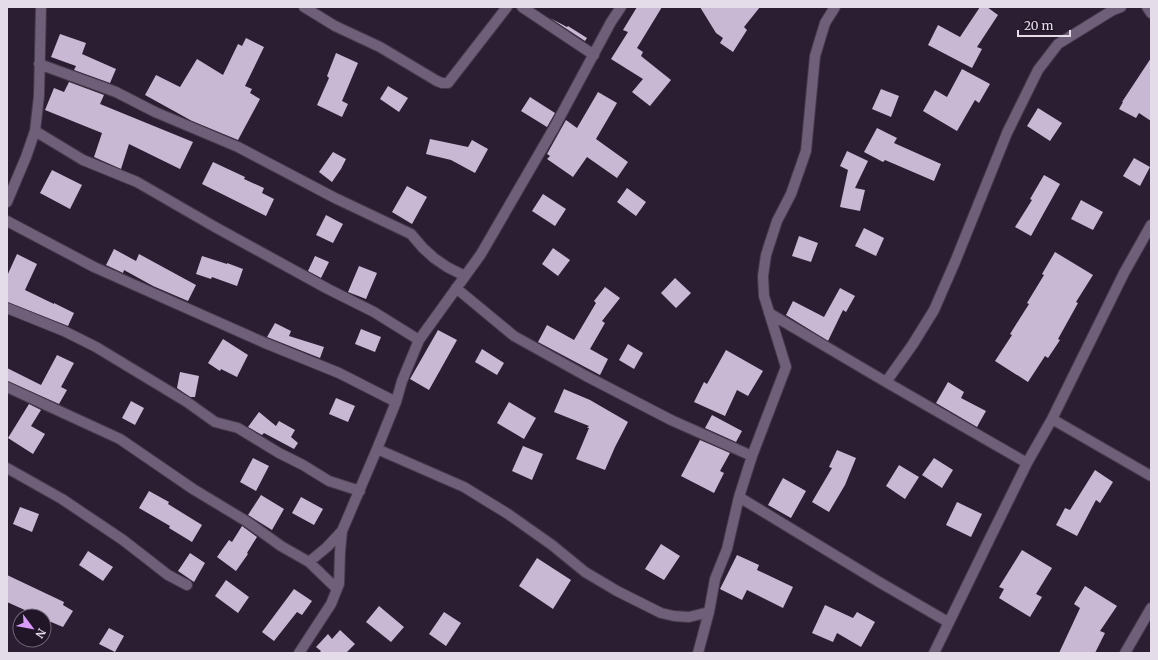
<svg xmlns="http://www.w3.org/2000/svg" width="1158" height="660" font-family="Merriweather,serif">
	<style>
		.building { fill: #c9b8d3 }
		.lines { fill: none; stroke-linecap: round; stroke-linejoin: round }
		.minor-casing { stroke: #45394c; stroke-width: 12 }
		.minor { stroke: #6f5f78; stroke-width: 10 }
	</style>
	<rect width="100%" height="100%" fill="#2b1e32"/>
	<!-- building -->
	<path class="building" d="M637,7H662L637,48L643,52L641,56L671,80L650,106L632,92L643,79L611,59L628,32L623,30Z
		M700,7H760L744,27L747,30L733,52L720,43L723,38L716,33Z
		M980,7H987L998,15L977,47L982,49L972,68L928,45L938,25L960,37Z
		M550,18L567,27L568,26L587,38L585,41Z
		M60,34L86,43L82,54L116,69L110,83L74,70L76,66L51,57Z
		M246,38L264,47L245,86L252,89L250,93L260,99L238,140L192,121L145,95L156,75L180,87L197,59L223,75L238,44L242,46Z
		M336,53L358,63L342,101L348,104L342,117L317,105L329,78L327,76Z
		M1151,58V121L1139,113L1136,118L1119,109L1123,102H1122Z
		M962,69L990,84L979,103L975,100L957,131L923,111L935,90L947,97Z
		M69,82L104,95L100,104L193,142L180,169L129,144L121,169L94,157L102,133L45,110L54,88L64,92Z
		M388,86L408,98L399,112L380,99Z
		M881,89L899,96L891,117L872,109Z
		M598,92L617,103L596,139L628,162L617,178L587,157L573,177L547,159L550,156L547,154L566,120L577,128Z
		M530,97L555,113L547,127L521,111Z
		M1038,108L1062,123L1050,141L1027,126Z
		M877,128L897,138L894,143L941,164L934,181L885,160L883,162L864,152Z
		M430,139L468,147L472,140L488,149L475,173L451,160L426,154Z
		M847,151L868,161L855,188L865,190L860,211L840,207L848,170L840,166Z
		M333,152L346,159L341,169L332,182L319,172Z
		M1134,158L1150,167L1140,186L1123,176Z
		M213,162L245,177L244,179L264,188L262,193L274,199L266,216L202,184Z
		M52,170L82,185L70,209L40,193Z
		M1044,175L1060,184L1031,236L1015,227L1032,200L1030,199Z
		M407,186L427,197L412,224L392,212Z
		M627,188L646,202L636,216L617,202Z
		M543,194L566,209L555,226L532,211Z
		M1081,200L1103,212L1093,230L1071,219Z
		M326,215L343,224L333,243L316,235Z
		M864,228L884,238L876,256L855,246Z
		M799,236L818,243L811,262L792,256Z
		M553,248L570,260L558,276L542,264Z
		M114,249L136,261L139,254L196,285L188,301L153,286L124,270L123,273L106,265Z
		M1055,252L1093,275L1076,302L1078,303L1058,339L1060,340L1048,358L1045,356L1028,382L995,361L1012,335L1010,334L1029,304L1027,303L1044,275L1042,274Z
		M17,254L37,264L25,290L54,304V303L74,313L68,326L7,302V276Z
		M202,256L227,264V263L243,269L237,286L212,277L211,279L196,274Z
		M315,256L329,262L321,278L308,271Z
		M359,266L377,273L366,299L348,292Z
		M675,278L691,293L676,308L661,293Z
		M605,287L620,298L602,321L605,323L590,349L608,359L600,375L538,342L547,325L574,340L596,303L594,301Z
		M840,288L855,296L846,312L843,310L828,341L786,315L793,301L824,317Z
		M275,323L291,331L289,336L324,347L320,358L267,337Z
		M361,329L381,337L375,352L355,344Z
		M438,330L457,340L429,390L410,379Z
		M223,339L248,355L237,377L221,369L220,371L208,363Z
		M628,344L643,353L634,369L619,360Z
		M482,349L504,363L497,375L475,362Z
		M726,350L763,371L748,396L737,390L725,416L694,402L704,382L707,384Z
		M57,355L74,363L61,387L67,390L59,404L7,381V368L41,385Z
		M180,372L199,376L195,397H190L177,388Z
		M948,382L964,392L961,398L986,411L977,427L936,403Z
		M564,389L590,400L628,422L615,447L605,470L576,459L589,428H587L589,426L554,412Z
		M336,398L355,406L348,422L329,414Z
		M131,401L144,408L135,425L122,418Z
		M509,402L536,418L524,439L497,423Z
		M29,404L41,410L31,426L45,434L33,454L8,438Z
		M259,412L276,426L279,421L295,430L291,437L298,443L294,449L264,433L262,435L248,427Z
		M712,415L742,431L736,442L705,428Z
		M700,440L730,453L720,471L724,473L714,493L681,476Z
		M523,446L543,454L532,480L512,471Z
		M837,450L856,458L845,485L829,512L812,502L832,468L829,467Z
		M253,458L269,466L256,491L240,482Z
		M934,458L953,470L942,488L922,475Z
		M899,465L919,477L905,499L886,486Z
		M1095,470L1113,482L1100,503L1096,500L1077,536L1056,525L1065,508L1070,510Z
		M783,478L806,491L791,518L768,505Z
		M149,491L169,502L168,504L202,525L192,542L169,528L170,526L139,508Z
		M261,495L284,509L272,530L248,515Z
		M301,497L323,509L314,525L292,513Z
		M957,502L982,514L971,537L946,525Z
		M20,507L39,514L32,532L13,524Z
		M242,526L257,537L247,553L248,554L236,571L217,557L229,540L232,542Z
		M661,544L680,556L664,580L645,569Z
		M1022,550L1052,568L1036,594L1042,597L1030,617L999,598L1004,589L999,587Z
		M88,551L113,567L103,581L79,565Z
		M190,553L205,563L194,582L178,571Z
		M737,555L759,565L757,570L793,587L783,608L747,590L742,600L720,589Z
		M537,558L571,580L553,609L519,586Z
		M7,575L64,602L63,605L73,611L63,627L44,619V616H38L7,602Z
		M226,580L249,597L238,613L215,596Z
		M1085,586L1117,606L1100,631L1105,633L1095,653H1059L1080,608L1074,604Z
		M294,589L312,601L302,615L297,612L274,641L262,632Z
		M825,605L853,618L857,612L875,622L861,647L837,633L833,642L812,633Z
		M379,606L404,627L391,642L366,622Z
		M444,612L461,623L446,646L429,634Z
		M109,628L124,636L115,652L99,644Z
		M340,630L355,644L347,652L348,653H319L321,651L316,647L328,634L332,639Z"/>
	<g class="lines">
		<defs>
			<path id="minor" d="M304,7L335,26L380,47L437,81L442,83H448L507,7
				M522,7L594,55
				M1147,7L1151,13
				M39,64L116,92L155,112L238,147L335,198L411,234L423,248L434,258L447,267L465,276
				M35,131L83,160L137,182L215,227L328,289L374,312L419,340
				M7,202L26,157L35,131L39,96L41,7
				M7,221L94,267L265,343L339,373L396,402
				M456,288L514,336L586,376L671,420L752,456
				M7,308L64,331L96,347L187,402L215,422L238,428L279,453L303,465L329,481L360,491
				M769,313L886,382L1027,463
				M886,382L913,344L934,310L955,262L1007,133L1038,70L1058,44L1113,10L1121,7
				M7,387L120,439L193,489L246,521L281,546L309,562L327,547L342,531
				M1052,419L1151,476
				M377,449L464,487L508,514L552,545L585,572L617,591L661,613L674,616L689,617L709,612
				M7,468L62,499L123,540L168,575L187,585
				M739,497L879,582L948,622
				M309,562L337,589
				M299,653L331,604L339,584L340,552L342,531L377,449L396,402L402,381L419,340L481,254L554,128L611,22L621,7
				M698,653L709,612L715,579L727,549L739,497L752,456L786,367L764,296L763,276L766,255L777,221L791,194L806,151L815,56L825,23L835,7
				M934,653L990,538L1027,463L1052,419L1124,273L1151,225
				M1125,653L1151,608"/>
		</defs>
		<!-- minor casing -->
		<use href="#minor" class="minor-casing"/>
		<!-- minor -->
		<use href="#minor" class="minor"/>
	</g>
	<!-- border -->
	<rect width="1158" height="660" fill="none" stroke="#e5dcea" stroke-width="16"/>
	<!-- north arrow -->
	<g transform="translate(32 628) rotate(122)"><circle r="19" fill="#211528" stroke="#6f6576"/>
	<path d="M0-3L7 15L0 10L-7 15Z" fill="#d89bf8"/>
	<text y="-6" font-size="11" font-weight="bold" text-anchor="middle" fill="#e5dcea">N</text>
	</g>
	<!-- scale -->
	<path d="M1018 30v6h52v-6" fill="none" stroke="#e5dcea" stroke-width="2"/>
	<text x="1024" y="30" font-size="12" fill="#e5dcea" stroke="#211528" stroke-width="3" paint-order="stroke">20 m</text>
</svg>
